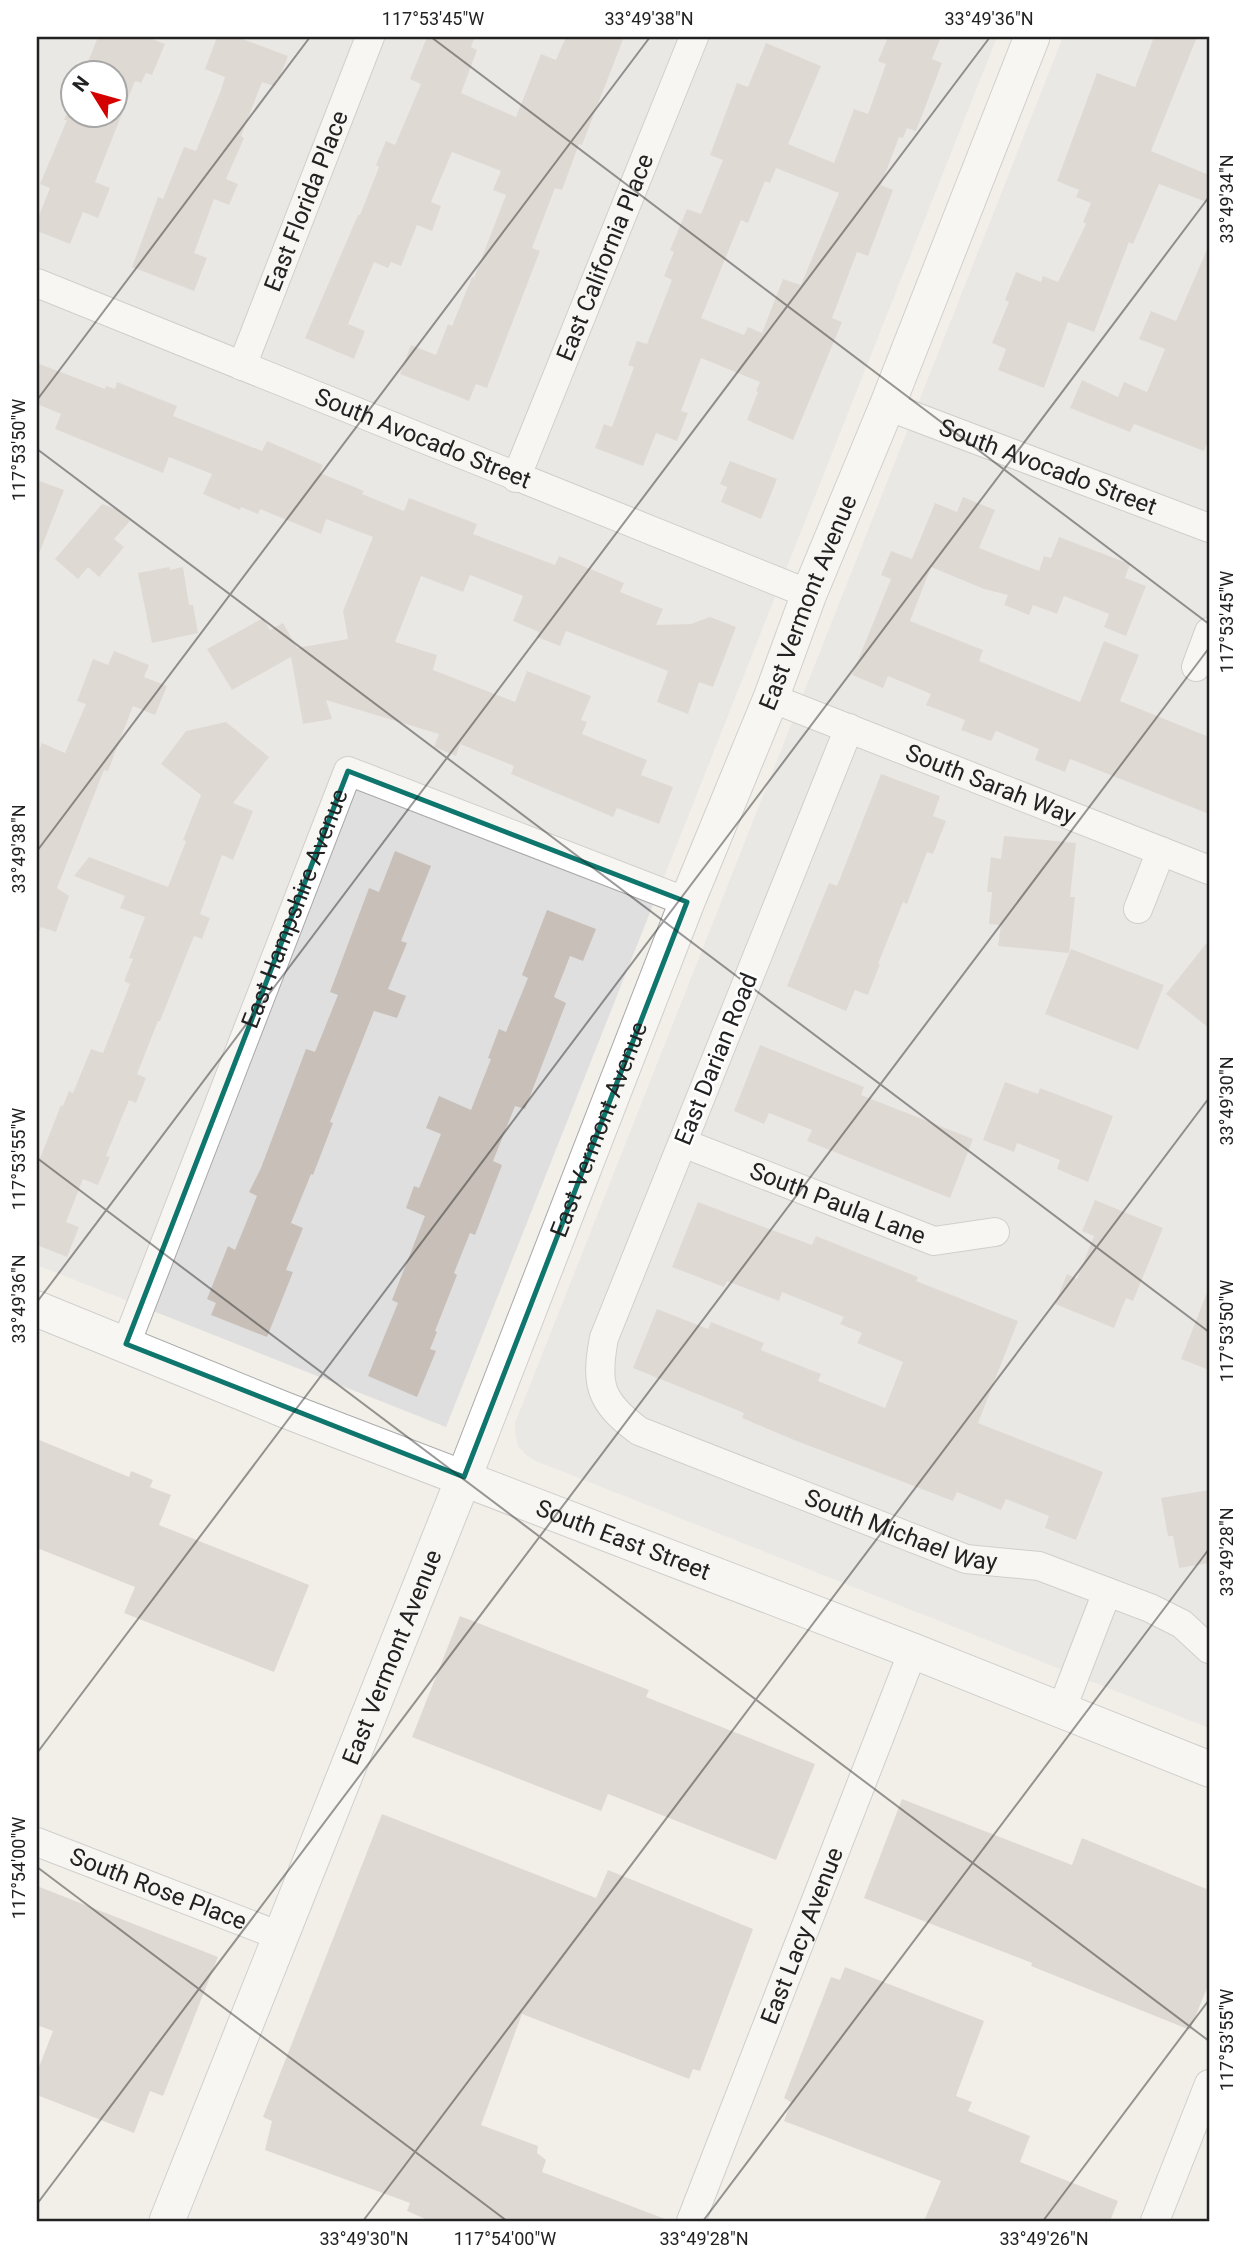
<svg xmlns="http://www.w3.org/2000/svg" width="1246" height="2258" font-family="Roboto,sans-serif">
	<style>
		.residential { fill: #e0dfdf; fill-rule: evenodd }
		.building { fill: #c7bfb8; fill-rule: evenodd }
		.lines { fill: none; stroke-linecap: round; stroke-linejoin: round }
		.minor-casing { stroke: #a9a9a9; stroke-width: 30 }
		.tertiary-casing { stroke: #a9a9a9; stroke-width: 37 }
		.minor { stroke: #fff; stroke-width: 28 }
		.tertiary { stroke: #fff; stroke-width: 35 }
		.marked { fill: none; stroke: #0f766e; stroke-width: 5; stroke-linejoin: round }
		.ticks { fill: none; stroke: #222; stroke-width: 2; stroke-opacity: 0.45 }
		.labels { text-anchor: middle; dominant-baseline: central; stroke-width: 5; stroke-linejoin: round; paint-order: stroke }
		.street-label { font-size: 24px; fill: #222; stroke: #fff }
		.neatline { fill: none; stroke: #222; stroke-width: 2.5 }
		.ticks-label { font-size: 18px; text-anchor: middle; fill: #222 }
	</style>
	<rect width="100%" height="100%" fill="#f2efe9"/>
	<!-- residential -->
	<path class="residential" d="M37,37H997L446,1427L37,1265ZM74,74H116V116H74Z
		M1063,37H1209V1728L536,1461L526,1455L518,1446L515,1433V1423Z"/>
	<!-- building -->
	<path class="building" d="M98,37H147L165,44L152,75L146,73L141,83L135,81L95,182L110,188L98,218L83,212L70,244L37,231V221L50,188L40,184L67,120H64L74,97V116H116V74H83Z
		M217,37H237L288,56L279,79L277,78L274,86L262,82L241,136L244,138L226,179L238,184L229,205L214,199L194,253L207,258L194,291L132,267L158,197L163,199L184,147L196,151L221,90L225,77L205,69Z
		M427,37H475L471,47L477,50L461,93L516,117L541,54L556,60L566,37H624L582,145L579,144L562,190L555,188L532,248L540,251L487,388L476,384L469,401L400,374L411,345L436,355L448,324L452,326L472,277L474,278L506,195L493,190L501,171L452,152L431,202L441,206L432,231L417,225L401,266L391,262L388,268L374,262L348,324L365,331L354,359L305,338L358,215H360L379,167L376,165L386,141L395,145L421,84L410,79Z
		M888,37H941L932,59L942,63L916,131L907,128L903,138L899,137L881,185L893,190L868,256L857,252L832,318L842,322L793,440L747,420L758,392L756,391L760,382L701,358L681,411L688,413L677,441L656,433L643,466L595,448L604,424L612,427L634,367L628,365L637,341L647,344L672,280L664,276L674,252L670,250L687,209L701,214L723,160L710,155L737,83L748,87L766,43L821,66L788,144L834,163L854,109L868,114L886,64L878,61ZM776,168L839,193L801,285L783,279L762,333L748,327L744,335L701,318L741,220L748,223L765,181L770,183Z
		M1154,37H1197L1151,151L1209,175V203L1159,184L1133,244L1129,242L1094,332L1068,322L1044,388L998,370L1006,349L992,343L1009,302L1005,300L1016,272L1041,282L1043,276L1058,282L1086,224L1083,222L1091,203L1076,197L1079,190L1057,181L1097,73L1135,87Z
		M1209,245V438L1204,451L1134,424L1130,432L1070,408L1082,380L1118,397L1124,382L1147,392L1165,349L1139,339L1151,311L1176,321Z
		M37,363L105,389L106,386L115,389L117,382L177,406L173,416L262,451L267,441L323,465L320,473L364,491L362,494L404,511L409,498L477,524L473,534L555,565L559,556L624,583L620,592L663,609L656,625L691,624L710,617L736,627L713,687L699,682L688,714L657,702L668,671L566,631L560,646L537,637L539,632L513,621L523,596L470,575L463,592L421,576L395,642L437,655L433,670L515,702L527,671L591,696L581,720L587,722L582,734L647,760L641,775L673,787L659,824L617,808L613,817L511,774L514,766L460,744L456,756L434,747L439,734L326,700L332,719L303,724L291,657L232,690L207,649L263,618L270,630L283,623L297,648L348,639L343,611L373,537L326,519L321,534L260,509L258,514L241,507L240,510L203,494L212,474L169,457L163,473L55,429L61,414L37,404Z
		M730,461L777,479L761,519L721,502L727,487L720,484Z
		M37,480L64,490L38,556H37Z
		M963,497L995,510L979,548L1039,571L1044,556L1051,558L1059,537L1130,564L1125,578L1146,586L1126,636L1104,627L1109,614L1064,596L1057,614L1033,605L1029,615L1004,605L1008,595L984,589L931,567L910,621L983,650L979,661L1080,702L1104,641L1139,655L1120,701L1209,737V814L1070,759L1065,772L1035,760L1039,749L996,731L991,741L961,730L965,720L926,705L931,694L888,676L883,688L852,675L891,579L881,575L891,551L912,559L935,503L957,512Z
		M102,504L118,510L130,521L114,539L124,547L99,577L88,567L78,579L55,559Z
		M169,567L170,570L183,567L189,605H193L198,633L152,643L138,573Z
		M114,651L149,665L144,677L167,686L155,715L133,706L108,771L104,770L57,888L69,896L56,932L41,927L37,936V756L42,743L65,753L86,704L77,701L93,659L108,665Z
		M226,722L269,757L233,803L253,811L233,860L222,855L200,914L210,918L202,939L194,936L160,1021H158L137,1074L146,1078L136,1103L129,1100L106,1156L110,1157L98,1185L83,1179L66,1222L79,1227L67,1257L37,1245V1166L61,1105L63,1106L69,1091L73,1093L91,1049L103,1053L130,984L124,981L133,959L129,958L145,917L120,908L125,896L74,876L89,857L168,887L186,841L183,840L201,795L161,764L186,731Z
		M881,774L940,796L933,816L946,821L933,854L927,852L907,904L903,902L878,964H880L868,995L855,990L846,1011L787,986L829,883L837,886Z
		M1004,836L1076,843L1070,897H1075L1069,953L998,946L1001,925L989,924L992,892H987L991,857L1001,859Z
		M395,851L431,866L401,941L407,943L388,989L406,996L397,1018L374,1011L330,1122L333,1123L313,1175L311,1174L291,1223L303,1228L286,1270L293,1272L267,1337L211,1315L216,1303L207,1299L228,1246L235,1250L257,1196L249,1192L261,1168L306,1049L315,1052L338,995L330,992L369,888L379,892Z
		M547,910L596,929L583,961L570,956L554,997L566,1003L525,1109L515,1106L493,1161L502,1165L475,1235L470,1233L454,1273L457,1275L435,1331L437,1332L430,1349L436,1351L417,1397L368,1376L398,1303L392,1300L425,1216L406,1208L414,1186L419,1188L441,1134L426,1128L439,1096L471,1110L491,1059L488,1058L499,1029L506,1032L528,978L522,975Z
		M1209,940V1028L1166,994Z
		M1071,949L1164,985L1138,1050L1045,1014Z
		M760,1045L864,1087L861,1095L973,1139L950,1198L807,1141L812,1130L769,1113L764,1124L734,1111Z
		M1005,1082L1038,1094L1040,1088L1113,1116L1088,1182L1057,1169L1060,1160L1017,1143L1014,1152L983,1140Z
		M1095,1200L1163,1228L1133,1301L1126,1298L1114,1328L1055,1304L1067,1274L1077,1279L1094,1236L1082,1231Z
		M698,1202L812,1245L816,1236L918,1277L916,1281L1018,1321L978,1423L1103,1472L1076,1540L1045,1528L1049,1516L1006,1499L1001,1510L957,1492L953,1501L794,1440L742,1418L744,1413L633,1368L657,1309L708,1329L711,1322L764,1343L761,1350L821,1374L818,1381L885,1408L903,1362L857,1343L862,1333L840,1324L844,1317L782,1292L779,1301L727,1281L724,1287L672,1267Z
		M1208,1290H1209V1370L1181,1359Z
		M37,1439L129,1477L131,1471L153,1480L150,1487L171,1495L159,1525L309,1585L274,1672L124,1613L135,1587L37,1548Z
		M1209,1490V1563L1179,1568L1173,1536H1168L1161,1498Z
		M460,1616L649,1690L646,1697L815,1764L776,1860L608,1794L601,1811L412,1737Z
		M902,1799L1072,1865L1082,1838L1209,1890V1983L1190,2030L1031,1966L1032,1963L864,1898Z
		M382,1814L596,1898L608,1870L753,1929L700,2071L693,2069L689,2079L522,2014L481,2125L538,2146L537,2153L546,2160L542,2172L665,2219L664,2221H430L407,2211L410,2203L265,2150L272,2121L263,2117Z
		M37,1886L218,1957L163,2096L150,2091L134,2133L37,2095V2072L53,2031L37,2025Z
		M845,1967L984,2021L956,2096L972,2102L968,2111L1030,2136L1020,2162L1118,2201L1110,2221H924L941,2181L784,2121L791,2102L784,2098L831,1977L840,1980Z"/>
	<g class="lines">
		<defs>
			<g id="minor">
				<path id="s1" d="M37,283L809,594"/>
				<path id="s2" d="M242,366L370,37"/>
				<path id="s3" d="M887,406L1209,528"/>
				<path id="s4" d="M516,478L694,37"/>
				<path d="M1196,667L1209,632"/>
				<path id="s5" d="M771,698L1209,870"/>
				<path id="s6" d="M849,728L604,1338C595,1385 600,1402 639,1431L966,1559L1039,1566L1150,1608L1182,1624L1209,1649"/>
				<path d="M1138,909L1161,851"/>
				<path id="s7" d="M683,1143L934,1241L995,1232"/>
				<path id="s8" d="M126,1344L348,771L687,902"/>
				<path d="M1061,1711L1107,1592"/>
				<path id="s9" d="M37,1842L280,1936"/>
				<path id="s10" d="M691,2221L913,1651"/>
				<path d="M1155,2221L1209,2084"/>
			</g>
			<g id="tertiary">
				<path id="s11" d="M37,1309L285,1410L913,1651L1209,1769"/>
				<path id="s12" d="M167,2221L464,1477L687,902L771,698L809,594L887,406L1032,37"/>
			</g>
		</defs>
		<!-- minor casing -->
		<use href="#minor" class="minor-casing"/>
		<!-- tertiary casing -->
		<use href="#tertiary" class="tertiary-casing"/>
		<!-- minor -->
		<use href="#minor" class="minor"/>
		<!-- tertiary -->
		<use href="#tertiary" class="tertiary"/>
	</g>
	<!-- marked area -->
	<path d="M0 0H1246V2258H0ZM348,771L687,902L464,1477L126,1344Z" fill="#f2efe9" fill-opacity=".55" fill-rule="evenodd"/>
	<path class="marked" d="M348,771L687,902L464,1477L126,1344Z"/>
	<!-- ticks -->
	<path class="ticks" d="M431,37L1209,624M37,400L310,37M37,449L1209,1332M37,851L650,37M37,1158L1209,2041M37,1302L990,37M37,1753L1209,197M37,1867L507,2221M37,2204L1209,648M363,2221L1209,1098M703,2221L1209,1549M1043,2221L1209,2000"/>
	<g class="labels">
		<!-- street labels -->
		<g class="street-label">
			<text stroke="none"><textPath href="#s2" startOffset="177">East Florida Place</textPath></text>
			<text stroke="none"><textPath href="#s4" startOffset="238">East California Place</textPath></text>
			<text stroke="none"><textPath href="#s1" startOffset="416">South Avocado Street</textPath></text>
			<text stroke="none"><textPath href="#s3" startOffset="172">South Avocado Street</textPath></text>
			<text stroke="none"><textPath href="#s12" startOffset="1741">East Vermont Avenue</textPath></text>
			<text stroke="none"><textPath href="#s5" startOffset="236">South Sarah Way</textPath></text>
			<text stroke="none"><textPath href="#s8" startOffset="467">East Hampshire Avenue</textPath></text>
			<text transform="translate(716 1059) rotate(-68)">East Darian Road</text>
			<text stroke="none"><textPath href="#s12" startOffset="1174">East Vermont Avenue</textPath></text>
			<text stroke="none"><textPath href="#s7" startOffset="166">South Paula Lane</textPath></text>
			<text stroke="none"><textPath href="#s6" startOffset="1046">South Michael Way</textPath></text>
			<text stroke="none"><textPath href="#s11" startOffset="630">South East Street</textPath></text>
			<text stroke="none"><textPath href="#s12" startOffset="607">East Vermont Avenue</textPath></text>
			<text stroke="none"><textPath href="#s9" startOffset="130">South Rose Place</textPath></text>
			<text stroke="none"><textPath href="#s10" startOffset="306">East Lacy Avenue</textPath></text>
		</g>
	</g>
	<!-- border -->
	<rect width="1246" height="2258" fill="none" stroke="#ffffff" stroke-width="77"/>
	<!-- north arrow -->
	<g transform="translate(94 94) rotate(307)"><circle r="33" fill="#ffffff" stroke="#a7a7a7" stroke-width="2"/>
	<path d="M0-5L12 26L0 18L-12 26Z" fill="#d40000"/>
	<text y="-10" font-size="19" font-weight="bold" text-anchor="middle" fill="#222222">N</text>
	</g>
	<rect x="38" y="38" width="1170" height="2182" class="neatline"/>
	<g class="ticks-label">
		<text x="433" y="25">117°53'45"W</text>
		<text x="649" y="25">33°49'38"N</text>
		<text x="989" y="25">33°49'36"N</text>
		<text transform="translate(1227 199) rotate(-90)" y="6">33°49'34"N</text>
		<text transform="translate(19 450) rotate(-90)" y="6">117°53'50"W</text>
		<text transform="translate(1227 622) rotate(-90)" y="6">117°53'45"W</text>
		<text transform="translate(19 849) rotate(-90)" y="6">33°49'38"N</text>
		<text transform="translate(1227 1101) rotate(-90)" y="6">33°49'30"N</text>
		<text transform="translate(19 1159) rotate(-90)" y="6">117°53'55"W</text>
		<text transform="translate(19 1299) rotate(-90)" y="6">33°49'36"N</text>
		<text transform="translate(1227 1331) rotate(-90)" y="6">117°53'50"W</text>
		<text transform="translate(1227 1552) rotate(-90)" y="6">33°49'28"N</text>
		<text transform="translate(19 1868) rotate(-90)" y="6">117°54'00"W</text>
		<text transform="translate(1227 2040) rotate(-90)" y="6">117°53'55"W</text>
		<text x="364" y="2245">33°49'30"N</text>
		<text x="505" y="2245">117°54'00"W</text>
		<text x="704" y="2245">33°49'28"N</text>
		<text x="1044" y="2245">33°49'26"N</text>
	</g>
</svg>
